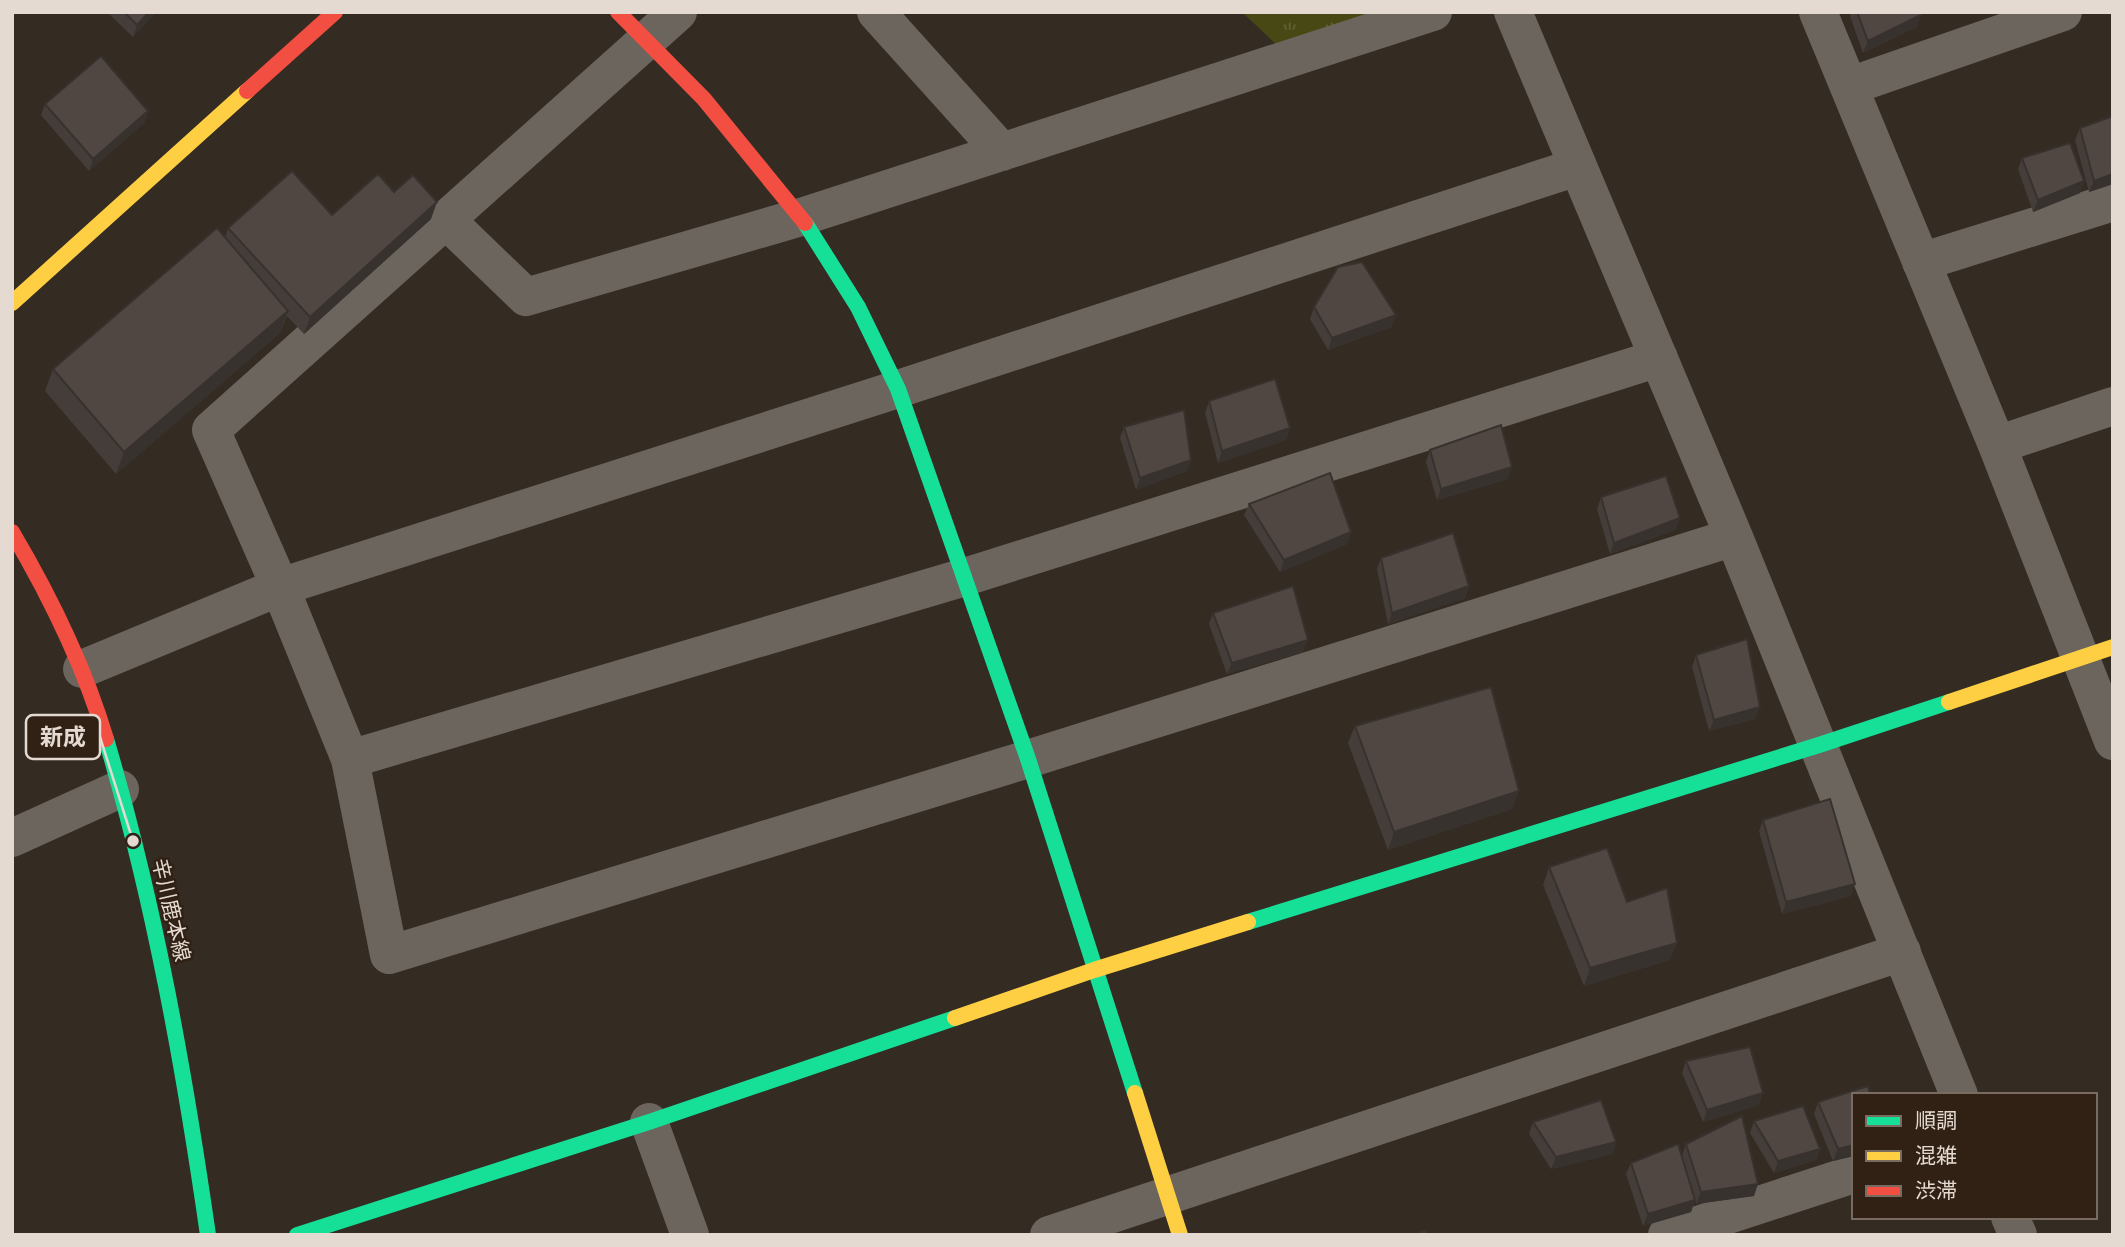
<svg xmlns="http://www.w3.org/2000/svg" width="2125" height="1247" font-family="'Libre Baskerville','Noto Sans JP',serif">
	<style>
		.park { fill: url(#park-tufts) }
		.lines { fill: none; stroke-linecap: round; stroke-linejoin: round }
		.street { stroke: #6b655e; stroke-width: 38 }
		.fast { stroke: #16e098; stroke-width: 16 }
		.slow { stroke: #ffcf43; stroke-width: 16 }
		.jam { stroke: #f24e42; stroke-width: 16 }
		.wall { fill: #453d3a }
		.shaded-wall { fill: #38322f }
		.building { fill: #504743; stroke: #38322f; stroke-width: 2 }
		.labels { text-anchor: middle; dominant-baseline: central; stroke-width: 5; stroke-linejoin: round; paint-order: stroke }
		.street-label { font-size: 21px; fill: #e4dad1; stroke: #302114 }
		.leader { fill: none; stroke: #e4dad1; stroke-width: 2.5 }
		.callout-dot { fill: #e4dad1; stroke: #302114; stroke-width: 2.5 }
		.callout { fill: #302114; stroke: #e4dad1; stroke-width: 2.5 }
		.callout-label { font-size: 23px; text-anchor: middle; font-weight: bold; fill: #e4dad1 }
	</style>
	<defs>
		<pattern id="park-tufts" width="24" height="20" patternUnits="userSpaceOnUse" patternTransform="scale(1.75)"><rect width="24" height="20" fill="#474814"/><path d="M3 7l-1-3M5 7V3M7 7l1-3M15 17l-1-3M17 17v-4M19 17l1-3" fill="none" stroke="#616235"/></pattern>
	</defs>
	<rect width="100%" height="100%" fill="#342b23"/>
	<!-- park -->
	<path class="park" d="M1242,12H1374L1278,46Z"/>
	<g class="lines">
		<!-- street -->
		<path class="street" d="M678,12L211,430L280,587L350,759L389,955L1028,759L1734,537
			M876,12L1002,152
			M1513,12L1734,537L1959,1095
			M1818,12L1997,445L2113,741
			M1850,86L2063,12
			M445,219L526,297L801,217L1433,12
			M1921,262L2113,202
			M1997,445L2113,406
			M82,669L280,587L898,389L1577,167
			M350,759L965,577L1659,358
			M12,838L120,789
			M649,1122L690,1235
			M2010,1217L2018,1235
			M1049,1235L1902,952
			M1667,1235L1854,1174"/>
		<!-- fast -->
		<path class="fast" d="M805,223L858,307L898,389L1028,759L1135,1093
			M106,739C154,901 184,1068 208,1235
			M1248,922L1819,745L1949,702
			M297,1235L649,1122L955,1018"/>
		<!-- slow -->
		<path class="slow" d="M12,303L247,91
			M1949,702L2113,647
			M955,1018L1094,970L1248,922
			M1135,1093L1180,1235"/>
		<!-- jam -->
		<path class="jam" d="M618,12L704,99L805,223
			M247,91L335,12
			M12,532C51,598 84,665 106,739"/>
	</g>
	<!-- wall -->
	<path class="wall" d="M107,12H156L133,37Z
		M1851,12H1920L1917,27L1863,53L1850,16Z
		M45,104L148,111L144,123L89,171L41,115Z
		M2080,128L2113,184L2089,192L2075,140Z
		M2022,158L2080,193L2033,212L2018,169Z
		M394,192L431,219L304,334L287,316L280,333L116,474L45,391L53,369L225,238L228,228L332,215Z
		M1314,307L1396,315L1391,327L1328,350L1310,319Z
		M1209,401L1290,428L1286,440L1218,463L1205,413Z
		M1124,427L1191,460L1187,471L1136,490L1120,438Z
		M1430,450L1508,479L1437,500L1426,462Z
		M1601,497L1680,518L1675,530L1610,554L1597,509Z
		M1249,504L1351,532L1347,544L1280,572L1244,515Z
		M1381,558L1469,586L1465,598L1388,624L1377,569Z
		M1213,613L1303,652L1227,674L1209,624Z
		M1696,655L1755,719L1709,731L1692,667Z
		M1355,726L1512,809L1388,850L1348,743Z
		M1763,820L1851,896L1782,914L1759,831Z
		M1549,867L1627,902L1670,960L1584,986L1543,885Z
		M1686,1061L1759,1105L1703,1122L1682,1073Z
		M1854,1095V1156L1833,1161L1814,1114L1818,1102Z
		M1754,1121L1820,1149L1816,1160L1774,1173L1750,1133Z
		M1533,1122L1616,1142L1612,1154L1551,1169L1529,1134Z
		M1686,1144L1754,1196L1696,1204L1695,1200L1691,1212L1643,1226L1626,1174L1631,1163L1682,1156Z"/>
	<!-- shaded-wall -->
	<path class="shaded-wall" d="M149,12H156L133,37L137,25Z
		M1921,15L1917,27L1863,53L1868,41Z
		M148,111L144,123L89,171L93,159Z
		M2113,174V184L2089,192L2094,181Z
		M2084,181L2080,193L2033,212L2038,200Z
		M437,202L431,219L304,334L310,317Z
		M288,311L280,333L116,474L124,452Z
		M1396,315L1391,327L1328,350L1332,338Z
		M1290,428L1286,440L1218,463L1222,451Z
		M1191,460L1187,471L1136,490L1140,478Z
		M1512,467L1508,479L1437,500L1441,489Z
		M1680,518L1675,530L1610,554L1614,543Z
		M1351,532L1347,544L1280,572L1284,560Z
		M1469,586L1465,598L1388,624L1392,613Z
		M1308,640L1303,652L1227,674L1232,663Z
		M1760,707L1755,719L1709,731L1714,720Z
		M1519,791L1512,809L1388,850L1394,832Z
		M1855,884L1851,896L1782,914L1786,902Z
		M1677,943L1670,960L1584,986L1590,968Z
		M1763,1093L1759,1105L1703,1122L1707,1110Z
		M1616,1142L1612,1154L1551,1169L1556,1157Z
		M1854,1145V1156L1833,1161L1838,1149Z
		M1820,1149L1816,1160L1774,1173L1778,1161Z
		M1758,1184L1754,1196L1696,1204L1701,1192Z
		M1695,1200L1691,1212L1643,1226L1648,1214Z"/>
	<!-- building -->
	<path class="building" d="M124,12H149L137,25Z
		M1857,12H1920L1921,15L1868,41Z
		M101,56L148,111L93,159L45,104Z
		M2113,116V174L2094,181L2080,128Z
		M2070,143L2084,181L2038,200L2022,158Z
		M292,171L332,215L378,174L394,192L413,175L437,202L310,317L228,228Z
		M217,228L288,311L124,452L53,369Z
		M1362,262L1396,315L1332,338L1314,307L1338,267Z
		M1275,379L1290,428L1222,451L1209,401Z
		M1184,410L1191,460L1140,478L1124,427Z
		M1501,425L1512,467L1441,489L1430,450Z
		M1330,473L1351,532L1284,560L1249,504Z
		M1666,476L1680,518L1614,543L1601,497Z
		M1453,533L1469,586L1392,613L1381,558Z
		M1293,586L1308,640L1232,663L1213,613Z
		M1747,639L1760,707L1714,720L1696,655Z
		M1491,687L1519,791L1394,832L1355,726Z
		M1830,799L1855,884L1786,902L1763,820Z
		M1607,848L1627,902L1667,888L1677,943L1590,968L1549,867Z
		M1750,1047L1763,1093L1707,1110L1686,1061Z
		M1868,1086L1870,1095H1854V1145L1838,1149L1818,1102Z
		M1601,1100L1616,1142L1556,1157L1533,1122Z
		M1803,1106L1820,1149L1778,1161L1754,1121Z
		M1742,1116L1758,1184L1701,1192L1686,1144Z
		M1678,1144L1695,1200L1648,1214L1631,1163Z
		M1425,1231L1427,1235H1412Z"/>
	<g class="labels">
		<!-- street labels -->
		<g class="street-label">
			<text transform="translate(171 910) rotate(77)">辛川鹿本線</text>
		</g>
	</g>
	<!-- callouts -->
	<path class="leader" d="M133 841L100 737"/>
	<circle class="callout-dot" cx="133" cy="841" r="7"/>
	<rect class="callout" x="26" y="715" width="74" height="44" rx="7"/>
	<g class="callout-label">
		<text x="63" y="745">新成</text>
	</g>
	<!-- border -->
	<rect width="2125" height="1247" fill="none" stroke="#e4dad1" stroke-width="28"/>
	<!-- legend -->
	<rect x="1852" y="1093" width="245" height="126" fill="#302114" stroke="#786b60" stroke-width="2"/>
	<rect x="1866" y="1116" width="35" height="10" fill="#16e098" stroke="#786b60" stroke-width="2"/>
	<text x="1915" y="1128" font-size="21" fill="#e4dad1">順調</text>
	<rect x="1866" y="1151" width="35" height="10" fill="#ffcf43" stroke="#786b60" stroke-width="2"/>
	<text x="1915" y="1163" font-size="21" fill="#e4dad1">混雑</text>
	<rect x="1866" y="1186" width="35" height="10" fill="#f24e42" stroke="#786b60" stroke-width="2"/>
	<text x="1915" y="1198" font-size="21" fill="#e4dad1">渋滞</text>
</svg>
